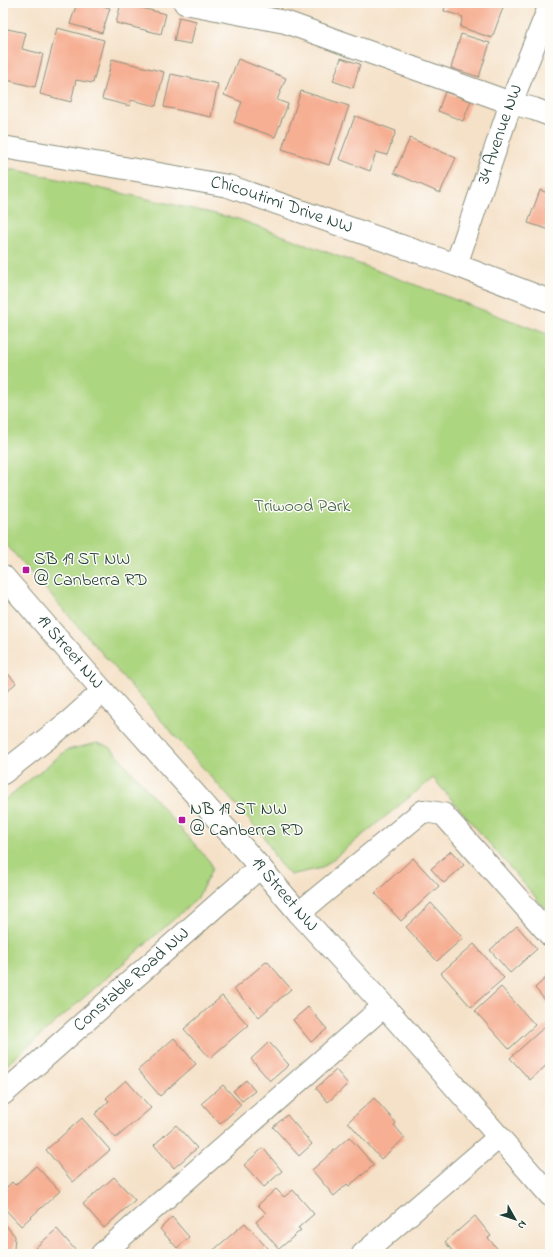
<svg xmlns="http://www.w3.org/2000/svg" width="553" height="1257" font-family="'Indie Flower',sans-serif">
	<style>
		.green { fill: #add681; stroke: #668a5a }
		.building { fill: #f6af93 }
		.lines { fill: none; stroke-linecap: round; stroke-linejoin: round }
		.minor-casing { stroke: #8a8f7e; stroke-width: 24 }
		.minor { stroke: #fff; stroke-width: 22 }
		.poi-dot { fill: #b5179e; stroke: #fdfcf7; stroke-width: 1.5 }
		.labels { text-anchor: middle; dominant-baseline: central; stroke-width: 3; stroke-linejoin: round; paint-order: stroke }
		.street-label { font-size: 18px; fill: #1f3d34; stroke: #fdfcf7 }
		.park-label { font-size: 18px; fill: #426347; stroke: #fdfcf7 }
		.poi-label { font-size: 18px; fill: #1f3d34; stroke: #fdfcf7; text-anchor: start }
	</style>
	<rect width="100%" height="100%" fill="#fdfcf7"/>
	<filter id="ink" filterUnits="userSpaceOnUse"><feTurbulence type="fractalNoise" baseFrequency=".025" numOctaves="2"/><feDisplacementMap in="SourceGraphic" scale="8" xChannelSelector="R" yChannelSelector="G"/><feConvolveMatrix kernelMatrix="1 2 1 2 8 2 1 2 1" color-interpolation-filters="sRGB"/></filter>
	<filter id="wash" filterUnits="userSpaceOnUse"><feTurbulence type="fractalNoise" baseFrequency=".012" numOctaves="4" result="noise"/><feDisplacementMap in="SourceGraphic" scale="16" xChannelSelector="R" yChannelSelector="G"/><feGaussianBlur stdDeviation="0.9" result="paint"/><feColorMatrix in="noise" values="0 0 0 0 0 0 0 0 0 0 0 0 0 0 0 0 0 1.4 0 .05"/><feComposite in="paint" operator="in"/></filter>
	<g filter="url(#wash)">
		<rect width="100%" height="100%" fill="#f5e1c8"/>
		<!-- green -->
		<path class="green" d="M3,170H17L238,219L550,335V914L433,778L322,868L290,875L278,862L265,838L3,541Z
			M97,743L110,747L210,862L212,869L197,899L3,1068V801L67,750Z"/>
		<g id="blocks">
			<!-- building -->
			<path class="building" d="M77,3H92L110,8L102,33L70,24Z
				M121,3L166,14L161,34L116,23Z
				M258,3H283L281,10Z
				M446,3H498L504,5L492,38L460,27L463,17L444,11Z
				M179,17L196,21L191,44L174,41Z
				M3,28L26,33L22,49L43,54L35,87L3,79Z
				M57,28L104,40L93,83L76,80L71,102L40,94Z
				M461,34L490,43L479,77L451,68Z
				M341,58L360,64L353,88L333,81Z
				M112,59L164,72L156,106L131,100L130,106L102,99Z
				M238,59L286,78L277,100L288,104L275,137L234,122L242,102L224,95Z
				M171,74L218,84L211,117L164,107Z
				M301,91L349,106L329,165L282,149Z
				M445,92L471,101L463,121L438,111Z
				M355,116L396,131L387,155L376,152L370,171L339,159Z
				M410,138L456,158L440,193L394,173Z
				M540,190L550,194V230L528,223Z
				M3,668L16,683L3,695Z
				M451,851L464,865L444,883L431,869Z
				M413,858L439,886L401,921L375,893Z
				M431,903L463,938L437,961L406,927Z
				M517,926L537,949L510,973L490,950Z
				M474,944L504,978L471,1007L441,973Z
				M267,961L291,989L259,1017L234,989Z
				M550,974V1006L535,988Z
				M501,987L535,1025L509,1049L475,1011Z
				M222,996L248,1025L210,1058L184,1029Z
				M308,1007L327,1029L311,1042L293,1020Z
				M550,1022V1062L530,1080L510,1058Z
				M174,1038L196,1064L160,1096L138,1070Z
				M269,1042L289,1065L270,1081L251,1059Z
				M336,1070L348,1084L328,1102L316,1088Z
				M126,1080L151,1108L116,1138L95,1114L109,1101L106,1098Z
				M246,1080L255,1091L242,1101L233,1091Z
				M223,1085L241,1105L220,1124L202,1103Z
				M374,1098L396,1123L394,1125L405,1138L381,1159L348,1122Z
				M287,1115L312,1144L299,1156L273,1127Z
				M82,1118L110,1150L73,1182L46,1150Z
				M176,1125L197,1148L174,1168L154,1145Z
				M349,1137L374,1165L349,1186L347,1184L334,1196L312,1170Z
				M263,1148L282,1171L264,1187L244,1165Z
				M36,1166L60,1191L21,1226L3,1207V1191L12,1182L15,1185Z
				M114,1177L135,1200L104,1228L83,1204Z
				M276,1189L284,1197L293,1190L314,1214L298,1228L301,1230L279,1249L256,1222L266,1213L258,1205Z
				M475,1216L491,1236L488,1238L502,1254H455L445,1242Z
				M172,1217L189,1237L177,1248L160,1229Z
				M3,1222L15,1236L14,1249L8,1254H3Z
				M245,1223L267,1248L261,1254H209Z
				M57,1229L77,1252L74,1254H40L35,1248Z
				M167,1249L170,1252L172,1250L175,1254H160Z"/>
		</g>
	</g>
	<g filter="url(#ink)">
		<use href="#blocks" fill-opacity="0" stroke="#8a8f7e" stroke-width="1"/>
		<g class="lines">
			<defs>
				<g id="minor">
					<path d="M185,3L285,22L511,103L534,109L550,115"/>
					<path id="s1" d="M3,147L228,186L456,265L550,301"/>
					<path id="s2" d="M456,265L511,103L550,5"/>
					<path id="s3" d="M3,576L103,691L260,867L299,913L384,1006L550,1195"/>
					<path d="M3,773L71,720L103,691"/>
					<path d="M299,913L423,811L443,814L550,935"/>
					<path id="s4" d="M3,1094L260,867"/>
					<path d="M102,1254L384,1006"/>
					<path d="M363,1254L499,1137"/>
				</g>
			</defs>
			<!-- minor casing -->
			<use href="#minor" class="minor-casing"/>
			<!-- minor -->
			<use href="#minor" class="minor"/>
		</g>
	</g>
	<!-- markers -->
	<g class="poi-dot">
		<rect x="22" y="566" width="8" height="8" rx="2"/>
		<rect x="178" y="816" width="8" height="8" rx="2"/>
	</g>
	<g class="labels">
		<!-- street labels -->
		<g class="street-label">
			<text stroke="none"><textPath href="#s2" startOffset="138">34 Avenue NW</textPath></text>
			<text stroke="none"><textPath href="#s1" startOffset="285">Chicoutimi Drive NW</textPath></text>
			<text stroke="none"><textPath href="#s3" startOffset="101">19 Street NW</textPath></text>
			<text stroke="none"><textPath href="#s3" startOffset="425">19 Street NW</textPath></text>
			<text stroke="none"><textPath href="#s4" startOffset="172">Constable Road NW</textPath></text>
		</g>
		<!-- park labels -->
		<g class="park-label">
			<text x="302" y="507">Triwood Park</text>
		</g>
		<!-- poi labels -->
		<g class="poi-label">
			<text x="34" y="560">SB 19 ST NW<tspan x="34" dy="21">@ Canberra RD</tspan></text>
			<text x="190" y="810">NB 19 ST NW<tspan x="190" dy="21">@ Canberra RD</tspan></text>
		</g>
	</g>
	<!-- margin -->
	<rect width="553" height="1257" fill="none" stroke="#fdfcf7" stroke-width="16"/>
	<!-- north arrow -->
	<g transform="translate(515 1219) rotate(129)" stroke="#fdfcf7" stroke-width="3" paint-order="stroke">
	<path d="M0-3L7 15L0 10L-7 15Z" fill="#1f3d34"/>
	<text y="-6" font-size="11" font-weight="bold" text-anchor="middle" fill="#1f3d34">N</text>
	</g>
</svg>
